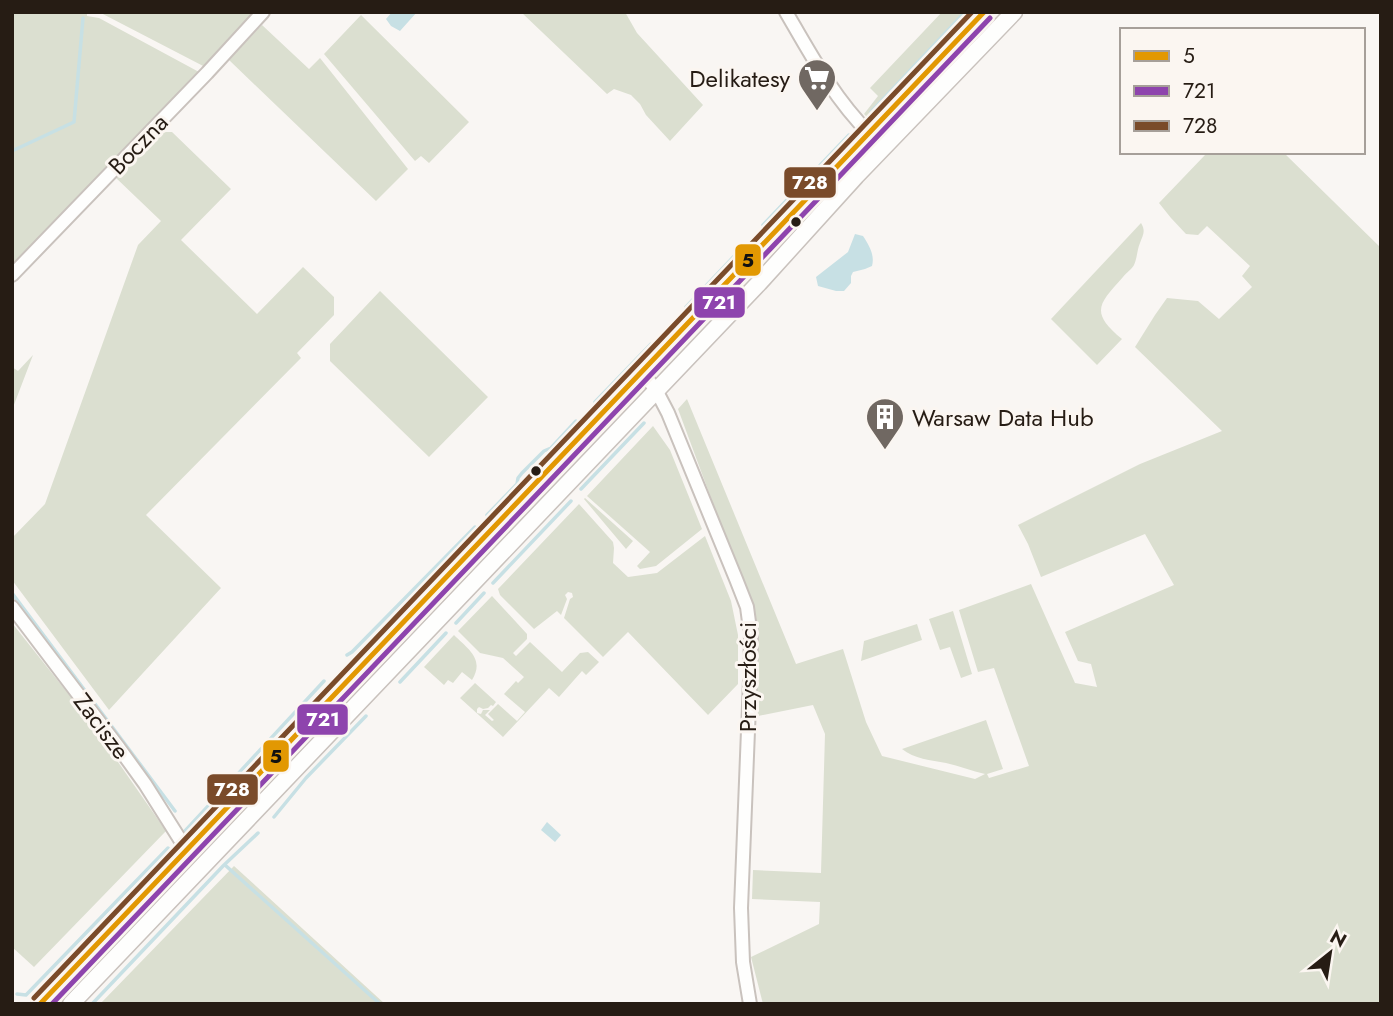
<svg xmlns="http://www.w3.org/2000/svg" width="1393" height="1016" font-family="Jost,sans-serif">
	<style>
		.green { fill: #dbdfd0 }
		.water { fill: #c7e0e4 }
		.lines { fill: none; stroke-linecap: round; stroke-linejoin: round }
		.stream { stroke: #c7e0e4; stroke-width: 3.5 }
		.minor-casing { stroke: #c9c2bd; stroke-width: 16 }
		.major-casing { stroke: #c9c2bd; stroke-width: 19 }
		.minor { stroke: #fefefd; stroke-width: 12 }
		.major { stroke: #fefefd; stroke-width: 16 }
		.bus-1-casing { stroke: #fbf6f1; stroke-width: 10 }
		.bus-2-casing { stroke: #fbf6f1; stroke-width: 10 }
		.bus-3-casing { stroke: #fbf6f1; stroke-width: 10 }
		.bus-1 { stroke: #e29802; stroke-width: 5 }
		.bus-2 { stroke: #8e44ad; stroke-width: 5 }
		.bus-3 { stroke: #7a4b2a; stroke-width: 5 }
		.bus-dot { fill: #261c14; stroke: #fbf6f1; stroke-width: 2.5 }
		.labels { text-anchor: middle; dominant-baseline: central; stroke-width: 6; stroke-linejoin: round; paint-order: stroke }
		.poi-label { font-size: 24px; fill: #261c14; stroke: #fbf6f1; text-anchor: end }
		.street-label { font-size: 24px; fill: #261c14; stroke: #fbf6f1 }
		.line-badge { stroke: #fbf6f1; stroke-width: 2.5 }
		.badge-label { font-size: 19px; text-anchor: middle; font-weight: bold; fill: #fff }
		.pale-badge-label { font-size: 19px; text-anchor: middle; font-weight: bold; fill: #111 }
	</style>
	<rect width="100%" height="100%" fill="#f9f6f3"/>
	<!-- green -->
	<path class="green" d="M12,12H87V16L99,18L199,72L12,268Z
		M99,12H260L207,68Z
		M521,12H625L637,33L703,105L670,141L646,115L640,104L631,95L614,89L607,94Z
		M942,12H966L875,111L867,117L864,114L878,96L870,88Z
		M361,15L469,122L429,163L421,156L415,161L324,54Z
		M262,25L309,69L320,58L408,169L376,201L229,60Z
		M157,132H172L231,189L181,240L257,314L303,267L334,297V315L297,353L301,358L146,515L221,588L109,710L12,580V538L45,504L138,245L161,221L115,177Z
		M1203,152H1283L1381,248V1004H763L751,957L819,924L820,902L752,899L753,870L821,873L825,734L813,705L758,716L755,715L758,625L678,409L687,399L796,664L843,649L866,722L882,756L975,779L985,774C972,771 959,766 946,763C931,760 914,759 902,749L986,720L1003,769L987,774L989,778L1029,766L994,668L978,672L959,610L1031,584L1075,683L1097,687L1091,664L1078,661L1065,632L1174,585L1145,534L1041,577L1028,544L1018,525L1140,464L1222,431L1135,347L1155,315L1167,298L1198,301L1219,319L1252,287L1242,276L1250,266L1207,226L1198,235L1186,234L1171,218L1159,203L1205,155Z
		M1141,223C1146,231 1143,235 1140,243C1137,250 1137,259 1134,265C1132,269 1126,273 1123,277C1098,305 1090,312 1122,339L1097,365L1051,319Z
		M380,291L488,397L429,457L330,361V344Z
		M33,355L12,410V367L18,371Z
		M653,426L670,450L702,529L656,566L640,569L637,566L650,552L587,496Z
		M585,498L633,541L626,549L584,499Z
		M579,504L613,542L614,548L613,563L628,577L657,573L705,536L731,601L738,635V684L708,715L628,632L603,657L564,618L570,599L573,597L572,593L568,592L565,595L567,599L561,615L557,611L534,629L500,595L498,589Z
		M492,596L527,634V639L513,653L516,656L530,642L562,672L580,653L588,652L599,662L586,675L582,671L559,697L549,688L503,737L460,698L475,683L496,702L493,706L491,705L488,708L483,709L479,707L477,709V713L481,714L483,710H490L485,715L492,721L494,720L488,714L498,704L517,721L525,712L504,694L516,681L518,683L524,677L503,658L480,653L458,631Z
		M953,611L972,674L961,678L950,647L940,650L929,619Z
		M12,623L86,716L166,831L34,967L12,947Z
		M917,624L922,640L861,661L864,641Z
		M454,635C468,649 485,659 472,680L462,672L453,683L448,680L444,685L424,667Z
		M234,866L385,1004H100Z"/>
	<!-- water -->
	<path class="water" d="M392,12H417L400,31L391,26L386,19Z
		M855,234L863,236C869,245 875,255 872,266L865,269L853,272L851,276V283L844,291H836L818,286L816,277L848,252Z
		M547,822L561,835L555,842L541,830Z"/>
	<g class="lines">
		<!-- stream -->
		<path class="stream" d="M871,112L965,12
			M12,151L74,122L83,18
			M763,225L849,135
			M686,307L739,251
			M595,402L651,344
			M581,489L644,423
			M487,515L517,484L518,478L522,473L544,451L551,448L576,421
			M493,583L571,501
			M12,593L175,811
			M456,623L484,593
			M347,655L352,652L475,527
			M400,682L446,633
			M274,817L306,778L366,716
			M185,831L324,681
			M225,865L380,1004
			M17,994L26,995L168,848
			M92,1004L224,865L258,833"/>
		<defs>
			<path id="minor" d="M786,12C811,55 834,98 869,133
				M12,275L207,73L263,12
				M642,372L656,390L668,413L736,579L747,607L749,622L751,633L750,680L741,908L743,962L750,1004
				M12,607L119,748L145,784L186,849"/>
			<path id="major" d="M40,1004L984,12
				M71,1004L759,283L856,176L1014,12"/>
		</defs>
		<!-- minor casing -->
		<use href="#minor" class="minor-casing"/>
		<!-- major casing -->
		<use href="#major" class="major-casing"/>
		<!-- minor -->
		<use href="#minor" class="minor"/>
		<!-- major -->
		<use href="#major" class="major"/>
		<defs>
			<path id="bus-1" d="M40,1004L984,12"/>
			<path id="bus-2" d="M52,1004L990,18"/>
			<path id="bus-3" d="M34,998L972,12"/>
		</defs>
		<!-- bus-1 casing -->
		<use href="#bus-1" class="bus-1-casing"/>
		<!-- bus-2 casing -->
		<use href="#bus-2" class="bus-2-casing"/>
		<!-- bus-3 casing -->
		<use href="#bus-3" class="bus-3-casing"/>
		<!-- bus-1 -->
		<use href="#bus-1" class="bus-1"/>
		<!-- bus-2 -->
		<use href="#bus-2" class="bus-2"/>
		<!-- bus-3 -->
		<use href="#bus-3" class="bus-3"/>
	</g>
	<!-- icons -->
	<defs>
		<symbol id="supermarket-pin" viewBox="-11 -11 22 30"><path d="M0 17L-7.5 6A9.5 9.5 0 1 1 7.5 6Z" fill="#706862" stroke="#fbf6f1"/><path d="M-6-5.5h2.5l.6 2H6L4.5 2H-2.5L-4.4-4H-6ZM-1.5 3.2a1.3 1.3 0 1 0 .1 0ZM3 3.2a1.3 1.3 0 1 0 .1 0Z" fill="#fff"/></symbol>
		<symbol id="building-pin" viewBox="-11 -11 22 30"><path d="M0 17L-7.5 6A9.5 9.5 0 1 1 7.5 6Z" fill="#706862" stroke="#fbf6f1"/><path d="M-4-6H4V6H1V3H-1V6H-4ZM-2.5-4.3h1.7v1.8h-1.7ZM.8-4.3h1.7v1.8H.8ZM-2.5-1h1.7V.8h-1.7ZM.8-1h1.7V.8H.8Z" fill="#fff"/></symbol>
	</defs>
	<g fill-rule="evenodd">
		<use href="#supermarket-pin" x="795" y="56" width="44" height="60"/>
		<use href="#building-pin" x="863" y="395" width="44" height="60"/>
	</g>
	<!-- markers -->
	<g class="bus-dot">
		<circle cx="796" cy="222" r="6"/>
		<circle cx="536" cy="471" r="6"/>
	</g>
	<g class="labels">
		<!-- poi labels -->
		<g class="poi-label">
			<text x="790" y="78">Delikatesy</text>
			<text x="912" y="417" text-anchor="start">Warsaw Data Hub</text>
		</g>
		<!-- street labels -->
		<g class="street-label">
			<text transform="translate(138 144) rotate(-46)">Boczna</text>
			<text transform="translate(747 677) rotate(-90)">Przyszłości</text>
			<text transform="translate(102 726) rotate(53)">Zacisze</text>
		</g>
	</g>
	<g class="line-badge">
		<rect x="783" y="166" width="54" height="33" rx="7" fill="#7a4b2a"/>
		<rect x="734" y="243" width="28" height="34" rx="7" fill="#e29802"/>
		<rect x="693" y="286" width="53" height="33" rx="7" fill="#8e44ad"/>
		<rect x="296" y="703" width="53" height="33" rx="7" fill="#8e44ad"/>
		<rect x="262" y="739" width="28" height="34" rx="7" fill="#e29802"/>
		<rect x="206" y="773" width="53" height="33" rx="7" fill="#7a4b2a"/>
	</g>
	<g class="badge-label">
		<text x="810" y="189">728</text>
		<text x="719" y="309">721</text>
		<text x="323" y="726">721</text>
		<text x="232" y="796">728</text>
	</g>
	<g class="pale-badge-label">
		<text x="748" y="267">5</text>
		<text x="276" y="763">5</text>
	</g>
	<!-- border -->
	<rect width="1393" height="1016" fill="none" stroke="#261c14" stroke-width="28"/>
	<!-- legend -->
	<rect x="1120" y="28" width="245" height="126" fill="#fbf6f1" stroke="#a69f99" stroke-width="2"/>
	<rect x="1134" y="51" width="35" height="10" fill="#e29802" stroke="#a69f99" stroke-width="2"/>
	<text x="1183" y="63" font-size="21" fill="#261c14">5</text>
	<rect x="1134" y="86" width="35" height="10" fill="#8e44ad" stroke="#a69f99" stroke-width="2"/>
	<text x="1183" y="98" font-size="21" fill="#261c14">721</text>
	<rect x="1134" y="121" width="35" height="10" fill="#7a4b2a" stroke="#a69f99" stroke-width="2"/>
	<text x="1183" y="133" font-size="21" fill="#261c14">728</text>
	<!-- north arrow -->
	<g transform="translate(1330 953) rotate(30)" stroke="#fbf6f1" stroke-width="5" paint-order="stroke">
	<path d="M0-5L12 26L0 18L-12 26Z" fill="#261c14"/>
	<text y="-10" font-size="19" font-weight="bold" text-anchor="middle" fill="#261c14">N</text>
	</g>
</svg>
